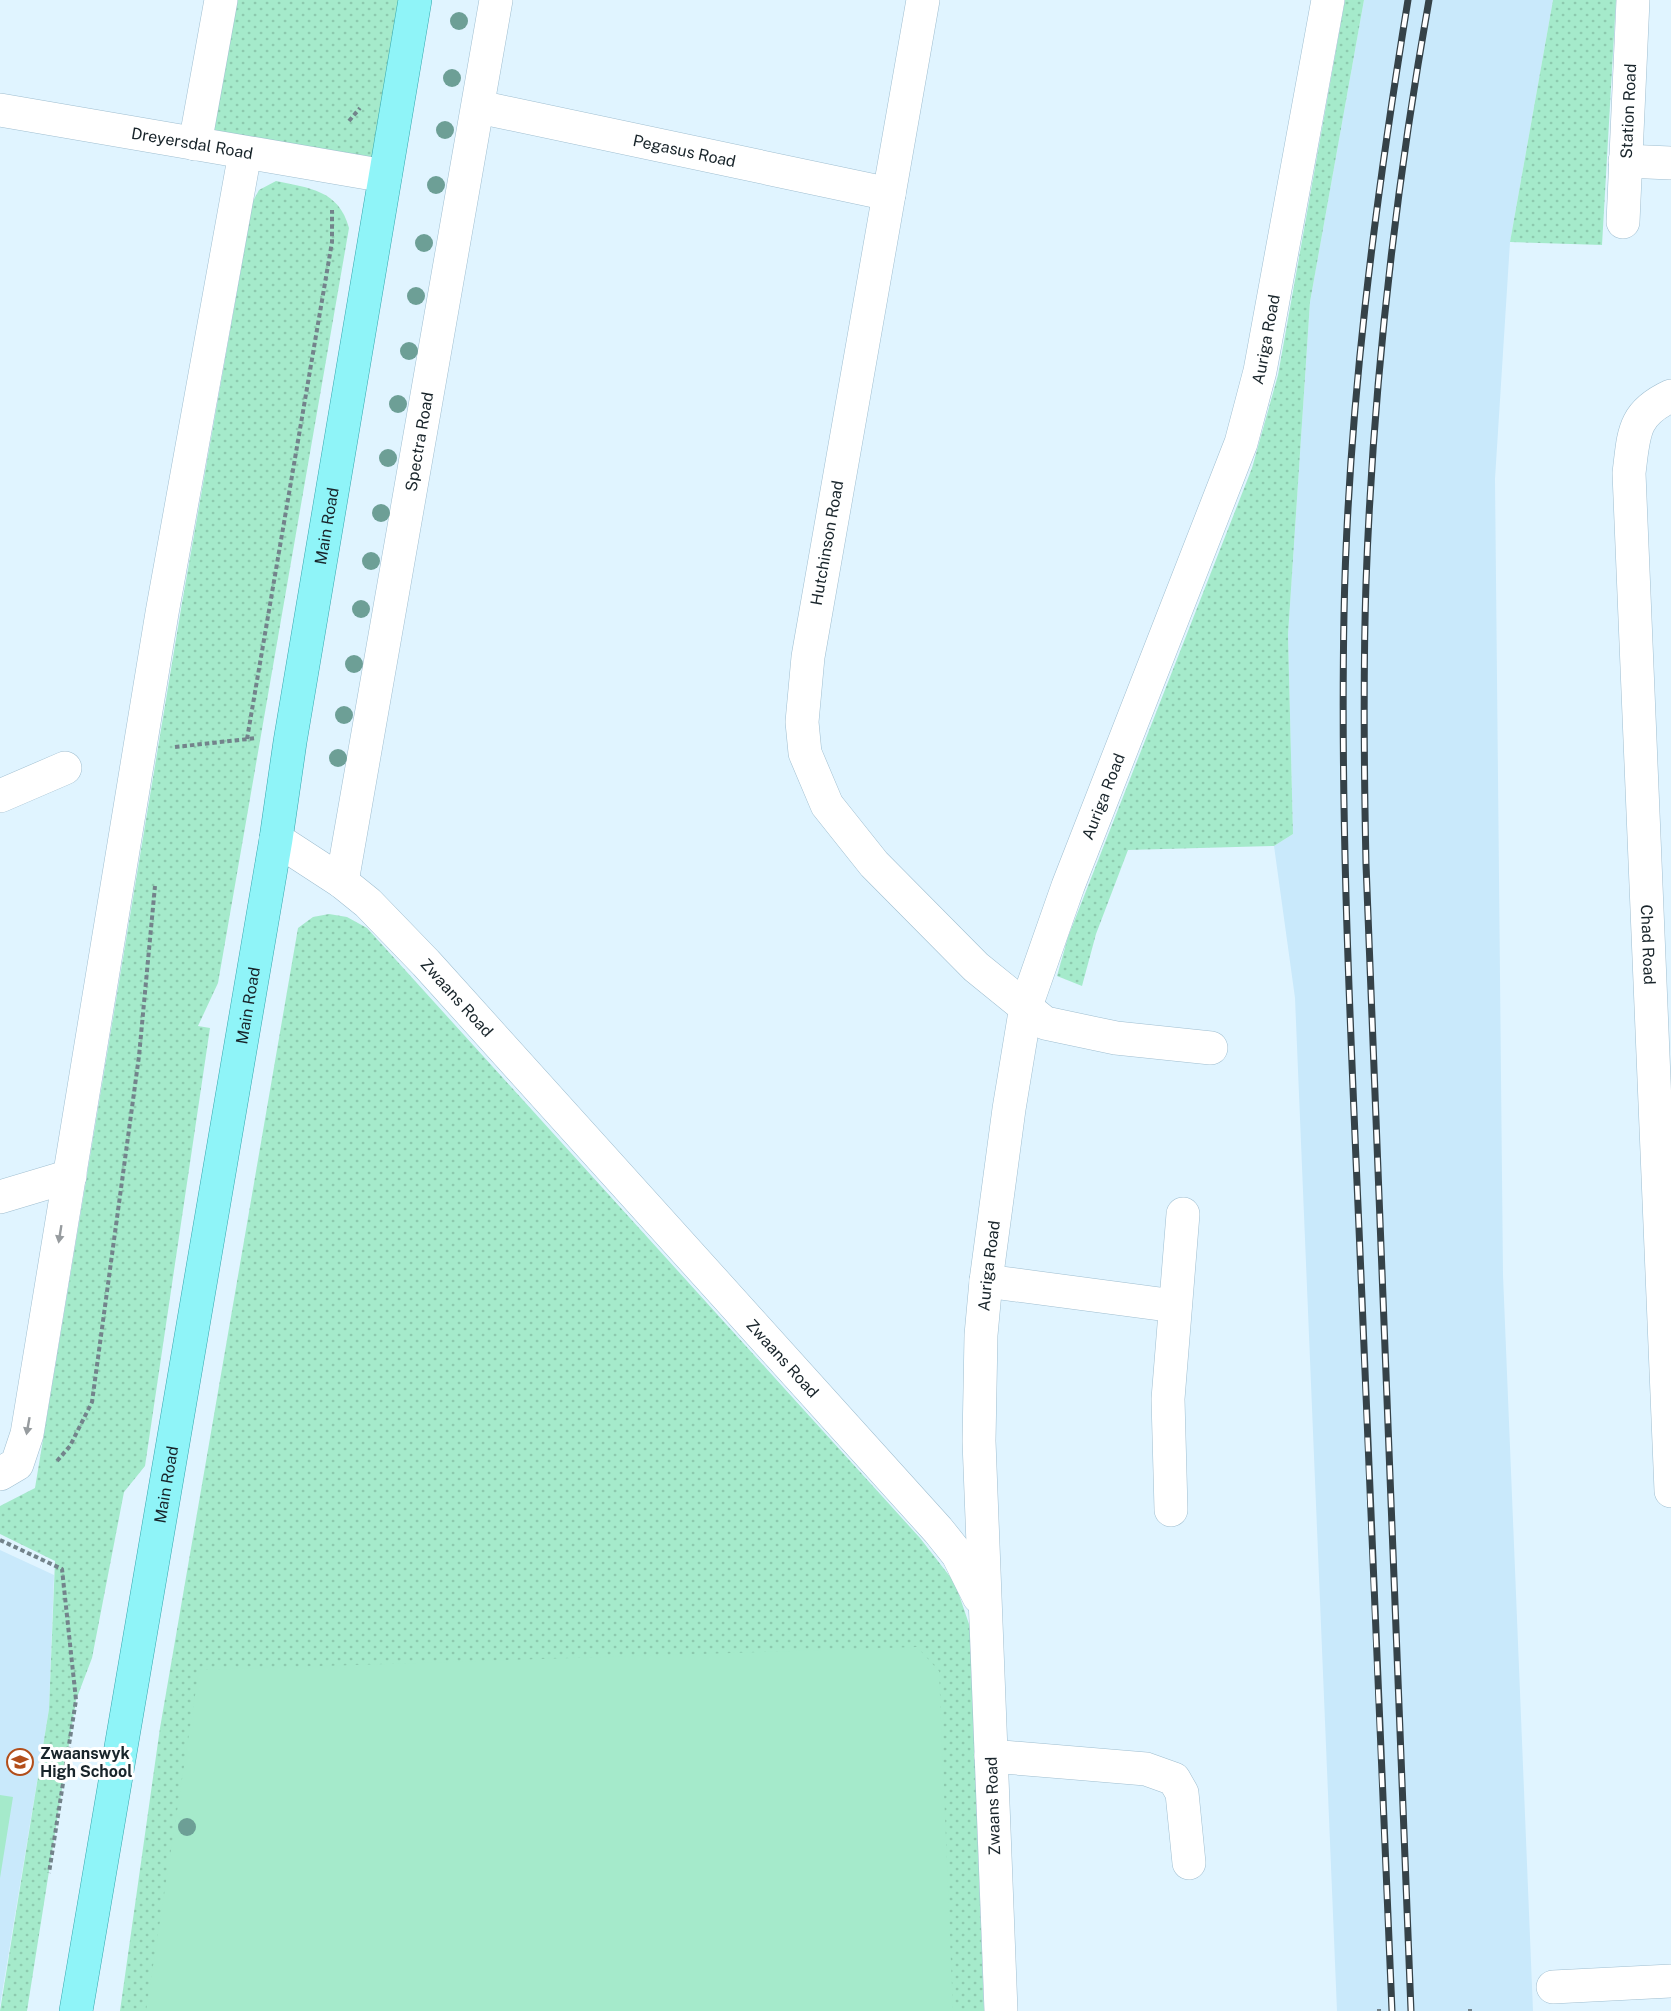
<svg xmlns="http://www.w3.org/2000/svg" width="1671" height="2011" font-family="'Public Sans',sans-serif">
	<style>
		.built { fill: #c9e9fb }
		.grass { fill: url(#grass-dots) }
		.pitch { fill: #a5eacb }
		.lines { fill: none; stroke-linecap: round; stroke-linejoin: round }
		.minor-casing { stroke: #9fbed0; stroke-width: 34 }
		.major-casing { stroke: #35a6ad; stroke-width: 34 }
		.path { stroke: #73838b; stroke-width: 4; stroke-dasharray: 4.5 3; stroke-linecap: butt }
		.minor { stroke: #fff; stroke-width: 33 }
		.major { stroke: #8ff4f8; stroke-width: 33 }
		.rail-casing { stroke: #354248; stroke-width: 7 }
		.rail { stroke: #fff; stroke-width: 4.5; stroke-dasharray: 14; stroke-linecap: butt }
		.tree { fill: #6d9f96 }
		.oneway { fill: #979c9f }
		.labels { text-anchor: middle; dominant-baseline: central; stroke-width: 6; stroke-linejoin: round; paint-order: stroke }
		.street-label { font-size: 16px; fill: #18242a; stroke: #fff }
		.poi-label { font-size: 16px; font-weight: bold; fill: #18242a; stroke: #fff; text-anchor: start }
	</style>
	<defs>
		<pattern id="grass-dots" width="8" height="8" patternUnits="userSpaceOnUse" patternTransform="scale(1.5)"><rect width="8" height="8" fill="#a5eacb"/><path d="M2 2h.1M6 6h.1" fill="none" stroke="#8dc9ae" stroke-width="1.8" stroke-linecap="round"/></pattern>
	</defs>
	<rect width="100%" height="100%" fill="#e0f4ff"/>
	<!-- built -->
	<path class="built" d="M1364,0H1553L1510,242L1495,479L1503,1275L1533,2011H1337L1295,998L1274,846L1293,834L1288,635L1310,302Z
		M0,1550L54,1575L49,1709L0,2006Z"/>
	<!-- grass -->
	<path class="grass" d="M221,0H414L385,176L195,144Z
		M1345,0H1364L1310,302L1288,635L1293,834L1274,846L1128,850L1096,934L1082,986L1057,976L1068,937L1252,468L1278,375Z
		M1553,0H1616L1602,245L1510,242Z
		M276,181C309,188 339,190 349,228L218,983L198,1026L210,1028L145,1466L124,1492L92,1658L76,1700L27,2011H0L49,1709L55,1561L0,1534V1506L35,1488L182,603L253,201L259,190Z
		M329,914L347,917L367,928L920,1538L955,1583L970,1627L984,2011H120L160,1728L298,928L313,917Z"/>
	<!-- pitch -->
	<path class="pitch" d="M917,1647L939,1671L953,2011H146L199,1670Z
		M0,1795L13,1797L0,1878Z"/>
	<g class="lines">
		<defs>
			<g id="minor">
				<path d="M923,0L808,657L802,722L805,753L827,805L874,864L976,967L1045,1023L1116,1038L1211,1048"/>
				<path id="s1" d="M479,107L889,194"/>
				<path id="s2" d="M0,110L385,176"/>
				<path d="M195,144L221,0"/>
				<path d="M1625,161L1671,163"/>
				<path id="s3" d="M1623,222L1633,0"/>
				<path id="s4" d="M1671,396C1632,414 1634,434 1629,473L1671,1491"/>
				<path d="M0,796L65,768"/>
				<path id="s5" d="M276,839L342,882L368,903L426,963L938,1530L958,1555L979,1597"/>
				<path id="s6" d="M342,882L496,0"/>
				<path d="M0,1197L70,1176"/>
				<path d="M986,1281L1175,1306"/>
				<path d="M0,1474L17,1464L27,1434L162,613L245,153"/>
				<path d="M1171,1510L1168,1399L1183,1214"/>
				<path d="M991,1756L1146,1769L1174,1779L1182,1793L1189,1863"/>
				<path d="M1553,1987L1671,1981"/>
				<path id="s7" d="M1001,2011L979,1441L981,1335L986,1281L1009,1109L1026,1006L1068,886L1241,443L1260,371L1328,0"/>
			</g>
			<g id="major">
				<path id="s8" d="M76,2011L276,839L290,742L415,0"/>
			</g>
		</defs>
		<!-- minor casing -->
		<use href="#minor" class="minor-casing"/>
		<!-- major casing -->
		<use href="#major" class="major-casing"/>
		<!-- path -->
		<path class="path" d="M349,121L360,108
			M247,739L332,242V210
			M175,747L257,738
			M57,1461L70,1446L92,1402L139,1056L155,886
			M0,1540L62,1569L76,1700L49,1873
			M1379,2009V2011
			M1470,2009V2011"/>
		<!-- minor -->
		<use href="#minor" class="minor"/>
		<!-- major -->
		<use href="#major" class="major"/>
		<defs>
			<path id="rail" d="M1392,2011C1381,1758 1370,1505 1360,1252C1351,1040 1340,827 1344,614C1348,408 1375,203 1408,0
				M1411,2011L1366,864C1364,770 1363,676 1366,583C1373,387 1395,192 1429,0"/>
		</defs>
		<!-- rail casing -->
		<use href="#rail" class="rail-casing"/>
		<!-- rail -->
		<use href="#rail" class="rail"/>
	</g>
	<!-- trees -->
	<g class="tree">
		<circle cx="459" cy="21" r="9"/>
		<circle cx="452" cy="78" r="9"/>
		<circle cx="445" cy="130" r="9"/>
		<circle cx="436" cy="185" r="9"/>
		<circle cx="424" cy="243" r="9"/>
		<circle cx="416" cy="296" r="9"/>
		<circle cx="409" cy="351" r="9"/>
		<circle cx="398" cy="404" r="9"/>
		<circle cx="388" cy="458" r="9"/>
		<circle cx="381" cy="513" r="9"/>
		<circle cx="371" cy="561" r="9"/>
		<circle cx="361" cy="609" r="9"/>
		<circle cx="354" cy="664" r="9"/>
		<circle cx="344" cy="715" r="9"/>
		<circle cx="338" cy="758" r="9"/>
		<circle cx="187" cy="1827" r="9"/>
	</g>
	<!-- one-way arrows -->
	<defs><path id="oneway-solid" d="M-6-.8H1V-3.2L6.5 0L1 3.2V.8H-6Z" transform="scale(1.5)"/></defs>
	<g class="oneway">
		<use href="#oneway-solid" transform="translate(60 1234) rotate(99)"/>
		<use href="#oneway-solid" transform="translate(28 1426) rotate(100)"/>
	</g>
	<!-- icons -->
	<defs>
		<symbol id="school-ring" viewBox="-11 -11 22 22"><circle r="9.5" fill="#fff" stroke="#b24e1a" stroke-width="1.5"/><path d="M0-5L7-2L0 1L-7-2ZM-4 1L0 2.5L4 1V4Q0 6-4 4Z" fill="#b24e1a"/></symbol>
	</defs>
	<g fill-rule="evenodd">
		<use href="#school-ring" x="5" y="1747" width="30" height="30"/>
	</g>
	<g class="labels">
		<!-- street labels -->
		<g class="street-label">
			<text stroke="none"><textPath href="#s3" startOffset="111">Station Road</textPath></text>
			<text stroke="none"><textPath href="#s2" startOffset="195">Dreyersdal Road</textPath></text>
			<text stroke="none"><textPath href="#s1" startOffset="210">Pegasus Road</textPath></text>
			<text stroke="none"><textPath href="#s7" startOffset="1718">Auriga Road</textPath></text>
			<text stroke="none"><textPath href="#s6" startOffset="447">Spectra Road</textPath></text>
			<text stroke="none"><textPath href="#s8" startOffset="1506">Main Road</textPath></text>
			<text transform="translate(827 543) rotate(-80)">Hutchinson Road</text>
			<text stroke="none"><textPath href="#s7" startOffset="1232">Auriga Road</textPath></text>
			<text stroke="none"><textPath href="#s4" startOffset="566">Chad Road</textPath></text>
			<text stroke="none"><textPath href="#s5" startOffset="242">Zwaans Road</textPath></text>
			<text stroke="none"><textPath href="#s8" startOffset="1020">Main Road</textPath></text>
			<text stroke="none"><textPath href="#s7" startOffset="746">Auriga Road</textPath></text>
			<text stroke="none"><textPath href="#s5" startOffset="728">Zwaans Road</textPath></text>
			<text stroke="none"><textPath href="#s8" startOffset="534">Main Road</textPath></text>
			<text transform="translate(993 1806) rotate(-92)">Zwaans Road</text>
		</g>
		<!-- poi labels -->
		<g class="poi-label">
			<text x="40" y="1753">Zwaanswyk<tspan x="40" dy="18">High School</tspan></text>
		</g>
	</g>
</svg>
